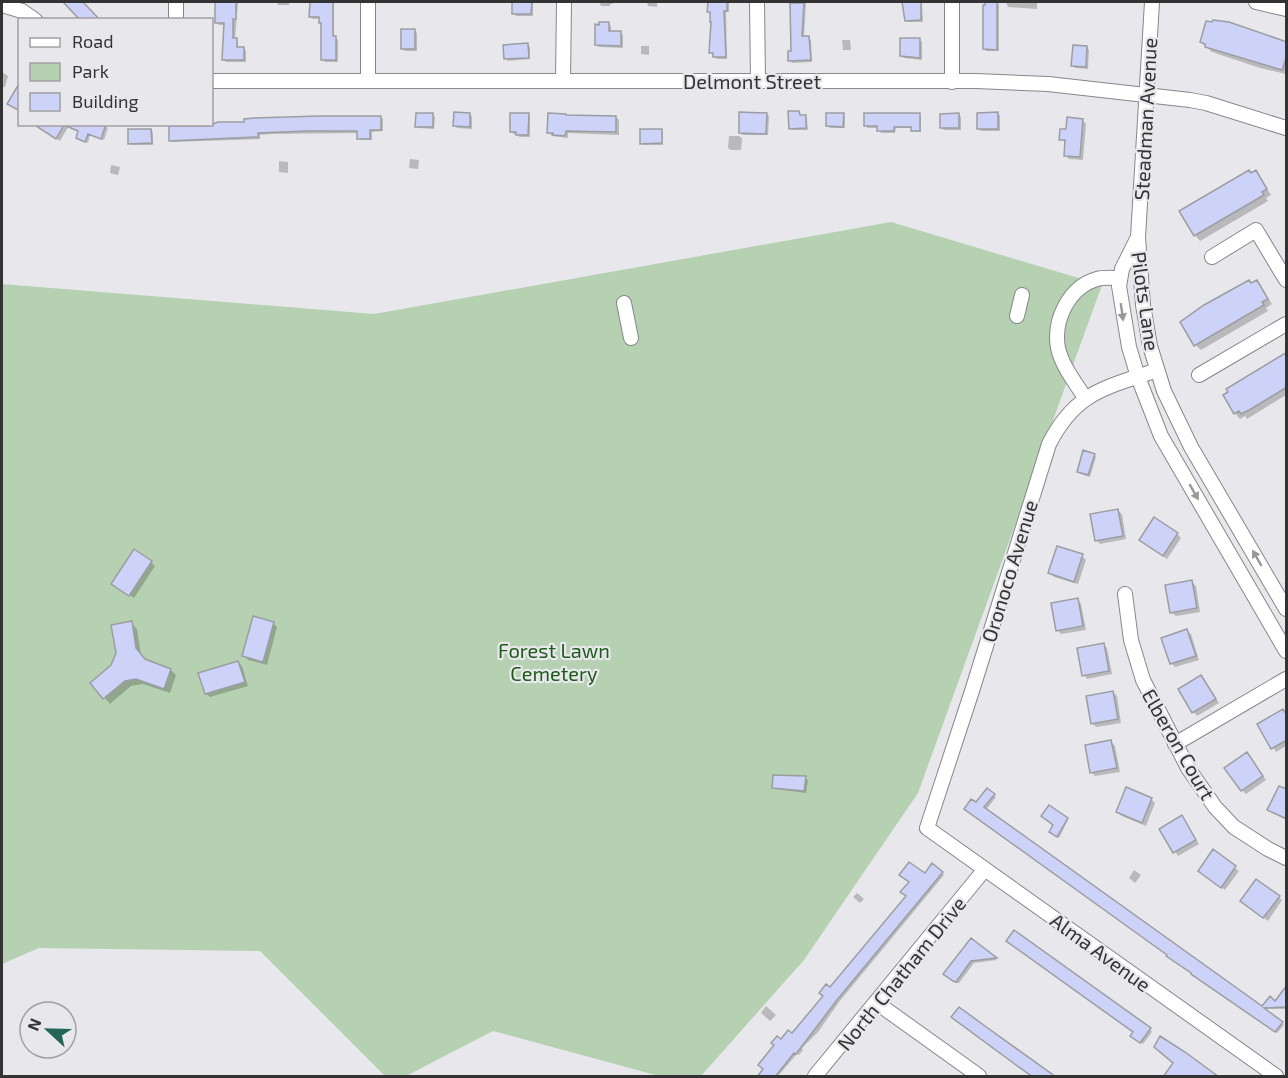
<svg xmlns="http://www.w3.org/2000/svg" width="1288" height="1078" font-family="'Exo 2',sans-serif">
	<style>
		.green { fill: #b5d1b2 }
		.shadow { fill: #0003 }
		.building { fill: #ccd2f8; stroke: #9c9da0; stroke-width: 1.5 }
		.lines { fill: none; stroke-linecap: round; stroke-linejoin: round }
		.minor-casing { stroke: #86878a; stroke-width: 16 }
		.minor { stroke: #fff; stroke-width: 14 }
		.oneway { fill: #99999a }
		.labels { text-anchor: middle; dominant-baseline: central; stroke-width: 4.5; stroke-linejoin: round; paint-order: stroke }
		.street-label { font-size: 20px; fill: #333334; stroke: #e8e8ec }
		.park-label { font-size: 20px; fill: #1c5b19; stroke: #e8e8ec }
	</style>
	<rect width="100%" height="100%" fill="#e8e8ec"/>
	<!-- green -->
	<path class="green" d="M891,222L1102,285L918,793L804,960L701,1076H659L493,1031L406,1076H385L260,951L39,948L2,964V284L374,314Z"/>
	<!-- shadow -->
	<path class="shadow" d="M217,2H236L238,3L235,39L238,42V48H244L246,51V62H226L224,60L225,25H219L217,22Z
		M277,2H289V5H278Z
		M320,2H334V37L338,40V62H325L323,60V25L321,19H313L310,17Z
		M514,2H533V16H516L514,13Z
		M599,2H613V4H610V6H601Z
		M647,2H657V7L648,6Z
		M711,2H729V12H726L727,59H717L710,52L712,22Z
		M793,2H806L804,38L811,40L812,62L792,63L790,60L793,53Z
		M904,2H922L923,22H908L906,20Z
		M986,2H996L999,4V51H986L984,48Z
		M1006,2H1037V9L1008,7Z
		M609,24L611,26V33H620L623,35V48L599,47L596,45Z
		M414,30L417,33V51H405L402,48Z
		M842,40H850L851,50H843Z
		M920,40L922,42V60L904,58L902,56Z
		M1201,42L1286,43V74L1260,68L1212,52Z
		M527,45L530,47V59L508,61L506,58Z
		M641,46H649V55L641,54Z
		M1087,47L1089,50L1088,69L1075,68L1072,65Z
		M2,72L8,76L5,87H2Z
		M798,113L807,119L808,130H793L790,128Z
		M998,113L1000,116V131H981L978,128Z
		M432,114L435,117L434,129L419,128L417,126Z
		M470,114L472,117V129L457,128L455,126Z
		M766,114L769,116L768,135H743L740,133Z
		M919,114L921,117V132H915L912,128H896L895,133H881L878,128H868L865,126Z
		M528,115L530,117V137H520L514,134L511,132Z
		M843,115L845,117V128H830L827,126Z
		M959,115L961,117V130H944L941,127Z
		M381,117L383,119V131L372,132V140H361L359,133L271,134L260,135V139L173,142L171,140L210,128V125Z
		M616,117L619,120V135L568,133V138L552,136L549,133Z
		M1082,120L1086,124L1083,160L1069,159L1065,155L1066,143L1061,139L1067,131Z
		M70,124L60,141L36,125Z
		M105,126L108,128L104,140L90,135L88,143L77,138Z
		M151,130L153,132V145H132L130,143Z
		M661,130L663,133V145H644L642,143Z
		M729,136H739L742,138L741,150H731L728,148Z
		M410,159L419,160L418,169L409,168Z
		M279,161L288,162V173L279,172Z
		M111,165L120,167L118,175L110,173Z
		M1256,172L1271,195L1266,198L1268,201L1200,241L1195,235Z
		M1257,282L1272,304L1266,308L1268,311L1201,350L1195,345L1251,285Z
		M1286,355V395L1247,419L1245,416L1240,419L1235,413Z
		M1094,455L1096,457L1090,477L1081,474L1078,471Z
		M1118,511L1122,514L1126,539L1100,544L1096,540Z
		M1177,534L1181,538L1167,559L1141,540Z
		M1082,556L1086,560L1078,584L1054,577L1050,573Z
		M151,562L155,566L134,598L117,587Z
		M1192,582L1196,586L1200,612L1176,616L1172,613Z
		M1077,600L1081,604L1086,630L1061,634L1057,630Z
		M131,623L137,629L141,655L146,661L171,670L176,675L170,693L143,684L131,686L110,704L92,683L113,666Z
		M273,623L277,627L267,665L248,660L244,656Z
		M1187,631L1191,634L1199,660L1175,667L1171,663Z
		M1103,644L1107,648L1112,674L1087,679L1084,675Z
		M238,662L242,666L248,686L210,697L206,694Z
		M1201,676L1219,703L1197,716L1194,712Z
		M1113,692L1117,696L1121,723L1096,727L1092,723Z
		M1286,715V746L1276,752L1259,725Z
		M1111,742L1115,746L1120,772L1095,776L1091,772Z
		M1250,758L1266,780L1246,794L1242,790Z
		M805,778L808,780L806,793L776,789L774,787Z
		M987,790L996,797L986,810L1263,1009L1276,1003L1286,988V1009H1264L1284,1025L1277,1033L1195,976L976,804Z
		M1286,791V820L1269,810Z
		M1151,799L1155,803L1146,826L1122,816L1118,812Z
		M1050,807L1068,820L1059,838L1051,832L1055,825Z
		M1182,817L1199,844L1178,856L1161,829Z
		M1214,851L1239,871L1225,890L1204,875Z
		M933,866L944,875L839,1002L818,1032L802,1048L803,1050L799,1055L797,1054L778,1076H759L781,1041L793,1035L907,897L910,882L925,875Z
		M1134,870L1141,875L1135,883L1129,878Z
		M857,893L864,899L860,903L853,897Z
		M1279,897L1282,900L1268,921L1246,905Z
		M1014,932L1150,1029L1152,1032L1143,1044L1134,1038V1032Z
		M971,940L997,960L974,963L959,983H956L947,976Z
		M766,1006L776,1015L770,1021L761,1013Z"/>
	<!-- building -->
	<path class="building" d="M63,2H83L100,20H80Z
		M215,2H236V19H233V38H237V47H244V60H222L224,23H215Z
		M310,2H333V36H336V60H321V23H319V17H309Z
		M512,2H532L531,14H512Z
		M708,2H727V11H724L726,57H713V53H709L711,22H710V12H707Z
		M902,2H921V20L905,21Z
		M985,2H997V50L983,49V5H985Z
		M790,3H804L802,36H809L811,60L788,61V51H791Z
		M1213,20L1229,22L1287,42V55L1282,70L1205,47V44L1200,42L1206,21L1212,22Z
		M599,22H609V31H621V46L595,45V24L599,25Z
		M401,29H415V49H401Z
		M900,38H920V58L900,56Z
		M528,43L529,58L504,59L503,45Z
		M1073,45L1087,46L1086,67L1071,66Z
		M20,82V111L7,104Z
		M788,111H799L800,115H806V128L789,129Z
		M454,112L470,113V127L453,126Z
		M739,112L767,113L766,134L739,133Z
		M998,112V129H977V113Z
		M416,113H433V127H415Z
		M510,113H529L528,135H516V132H510Z
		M548,113L566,114V115L616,116V132L566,131L565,136L553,135V133H547Z
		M826,113H844L843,127L826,126Z
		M864,113H920V131H911V127H894V131H877V126H864Z
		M959,113V128H940V114Z
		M319,116H381V130H370V139H357V131H308L258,133V137L169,141V126H208L218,122H244V119L254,118Z
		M1067,117L1083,119L1080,157L1064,156L1065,140H1059L1060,129H1066Z
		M33,124H106L101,139L88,134L85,142L76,138L78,131L64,125L56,139Z
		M128,129H151L152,143L128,144Z
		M640,129H662V143L640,144Z
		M1249,170L1251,173L1256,170L1267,189L1262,192L1264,195L1194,236L1179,211Z
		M1249,280L1251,283L1257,280L1268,299L1262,302L1264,305L1194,346L1180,322L1204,305Z
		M1287,352V387L1251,409L1241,414L1239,411L1234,414L1223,395L1228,392L1226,389Z
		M1083,450L1095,454L1088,475L1077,472Z
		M1118,509L1123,536L1095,541L1090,514Z
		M1154,517L1178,533L1163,556L1139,540Z
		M1057,546L1083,554L1074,582L1048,573Z
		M134,549L152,561L129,596L111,584Z
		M1192,580L1197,608L1170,613L1165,585Z
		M1078,598L1083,626L1056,631L1051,603Z
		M253,616L274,622L263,662L242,656Z
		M132,621L136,648L145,659L171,669L164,689L136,679L125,681L103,699L90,683L111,665L116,653L111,625Z
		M1187,629L1196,656L1170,664L1161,638Z
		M1104,643L1109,671L1082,676L1077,648Z
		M238,661L245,682L205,694L198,673Z
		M1201,675L1216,699L1192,713L1178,689Z
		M1113,691L1118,719L1091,724L1086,696Z
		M1283,709L1287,716V740L1271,749L1257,724Z
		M1111,740L1117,768L1090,773L1085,745Z
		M1247,752L1263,776L1241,791L1224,768Z
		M773,775L806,776L804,791L772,788Z
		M1279,786L1287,789V819L1267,810Z
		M1126,787L1152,798L1142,823L1116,812Z
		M987,788L995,794L984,807L1262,1006L1270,996L1275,1001L1287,985V1007L1264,1008L1283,1022L1275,1032L1191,974V973L1166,956L1167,955L964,809L971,799L976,802Z
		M1049,805L1068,818L1057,837L1049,832L1053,825L1041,816Z
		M1182,815L1196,840L1173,853L1159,829Z
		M1213,849L1236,866L1221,888L1198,871Z
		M909,862L925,873L932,863L943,872L837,1000L796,1054L794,1053L775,1077H757L763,1069L758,1065L774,1045L771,1043L777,1036L781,1039L788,1030L792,1033L823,996L819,993L826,984L830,987L906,896L900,892L909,882L899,875Z
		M1256,879L1280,896L1263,918L1240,901Z
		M1014,930L1151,1028L1140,1043L1130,1036L1133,1032L1006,941Z
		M971,938L997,958L971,961L956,982L953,981L943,974Z
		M959,1007L985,1026L1056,1077H1033L1016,1065L951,1017Z
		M1160,1036L1185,1052L1219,1077H1163L1173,1063L1154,1047Z"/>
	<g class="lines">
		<defs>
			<path id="minor" d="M176,2V20
				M368,2V81
				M757,2L758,81
				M1152,2L1138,237L1143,305L1150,346L1164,391L1191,447L1286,609
				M1256,2L1286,9
				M2,5L22,11L35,20
				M212,81H976L1048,84L1190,100L1206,103L1286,128
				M563,81L564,2
				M952,82V2
				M1137,239L1122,269L1119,286L1129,347L1138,377L1161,436L1286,651
				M1212,257L1256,230L1286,280
				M624,303L631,338
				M1017,316L1022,295
				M1157,370C1106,388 1076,391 1049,444L972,691L927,828L1276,1076
				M1199,375L1286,324
				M1085,398C1075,382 1062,366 1058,348C1053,320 1069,287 1097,279C1104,277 1112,278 1120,278
				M1125,594L1131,640L1143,680L1188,768L1215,807L1234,827L1268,849L1286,858
				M1175,744L1286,679
				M877,1003L979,1076
				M815,1076L985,869"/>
		</defs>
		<!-- minor casing -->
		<use href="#minor" class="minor-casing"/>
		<!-- minor -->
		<use href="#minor" class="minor"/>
	</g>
	<!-- one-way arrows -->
	<defs><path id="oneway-solid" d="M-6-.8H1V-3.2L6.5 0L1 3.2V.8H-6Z" transform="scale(1.5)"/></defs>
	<g class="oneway">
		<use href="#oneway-solid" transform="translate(1122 312) rotate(82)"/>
		<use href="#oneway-solid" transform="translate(1194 492) rotate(60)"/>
		<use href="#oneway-solid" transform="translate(1257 558) rotate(-120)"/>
	</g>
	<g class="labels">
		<!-- street labels -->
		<g class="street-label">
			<text x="752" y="81">Delmont Street</text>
			<text transform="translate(1145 119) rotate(-87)">Steadman Avenue</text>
			<text transform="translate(1146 301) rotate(82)">Pilots Lane</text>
			<text transform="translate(1009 571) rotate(-73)">Oronoco Avenue</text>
			<text transform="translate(1179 744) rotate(60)">Elberon Court</text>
			<text transform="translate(1101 952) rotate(36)">Alma Avenue</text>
			<text transform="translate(901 973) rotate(-51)">North Chatham Drive</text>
		</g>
		<!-- park labels -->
		<g class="park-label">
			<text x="554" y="650">Forest Lawn<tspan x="554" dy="23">Cemetery</tspan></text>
		</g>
	</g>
	<!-- border -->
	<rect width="1288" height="1078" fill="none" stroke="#333334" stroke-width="6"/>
	<!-- legend -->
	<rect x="18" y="18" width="195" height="108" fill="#e8e8ec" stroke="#a0a0a2" stroke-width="1.5"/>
	<rect x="30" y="38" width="30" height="9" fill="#ffffff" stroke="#a0a0a2" stroke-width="1.5"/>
	<text x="72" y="48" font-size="18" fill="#333334">Road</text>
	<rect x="30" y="63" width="30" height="18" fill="#b5d1b2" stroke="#a0a0a2" stroke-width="1.5"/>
	<text x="72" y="78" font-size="18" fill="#333334">Park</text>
	<rect x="30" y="93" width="30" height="18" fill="#ccd2f8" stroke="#a0a0a2" stroke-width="1.5"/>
	<text x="72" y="108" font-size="18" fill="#333334">Building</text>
	<!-- north arrow -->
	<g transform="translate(48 1030) rotate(292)"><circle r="28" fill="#e8e8ec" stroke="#a0a0a2" stroke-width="1.5"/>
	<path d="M0-4.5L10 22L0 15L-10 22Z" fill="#236656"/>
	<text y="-9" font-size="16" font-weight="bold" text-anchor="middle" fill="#333334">N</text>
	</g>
</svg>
